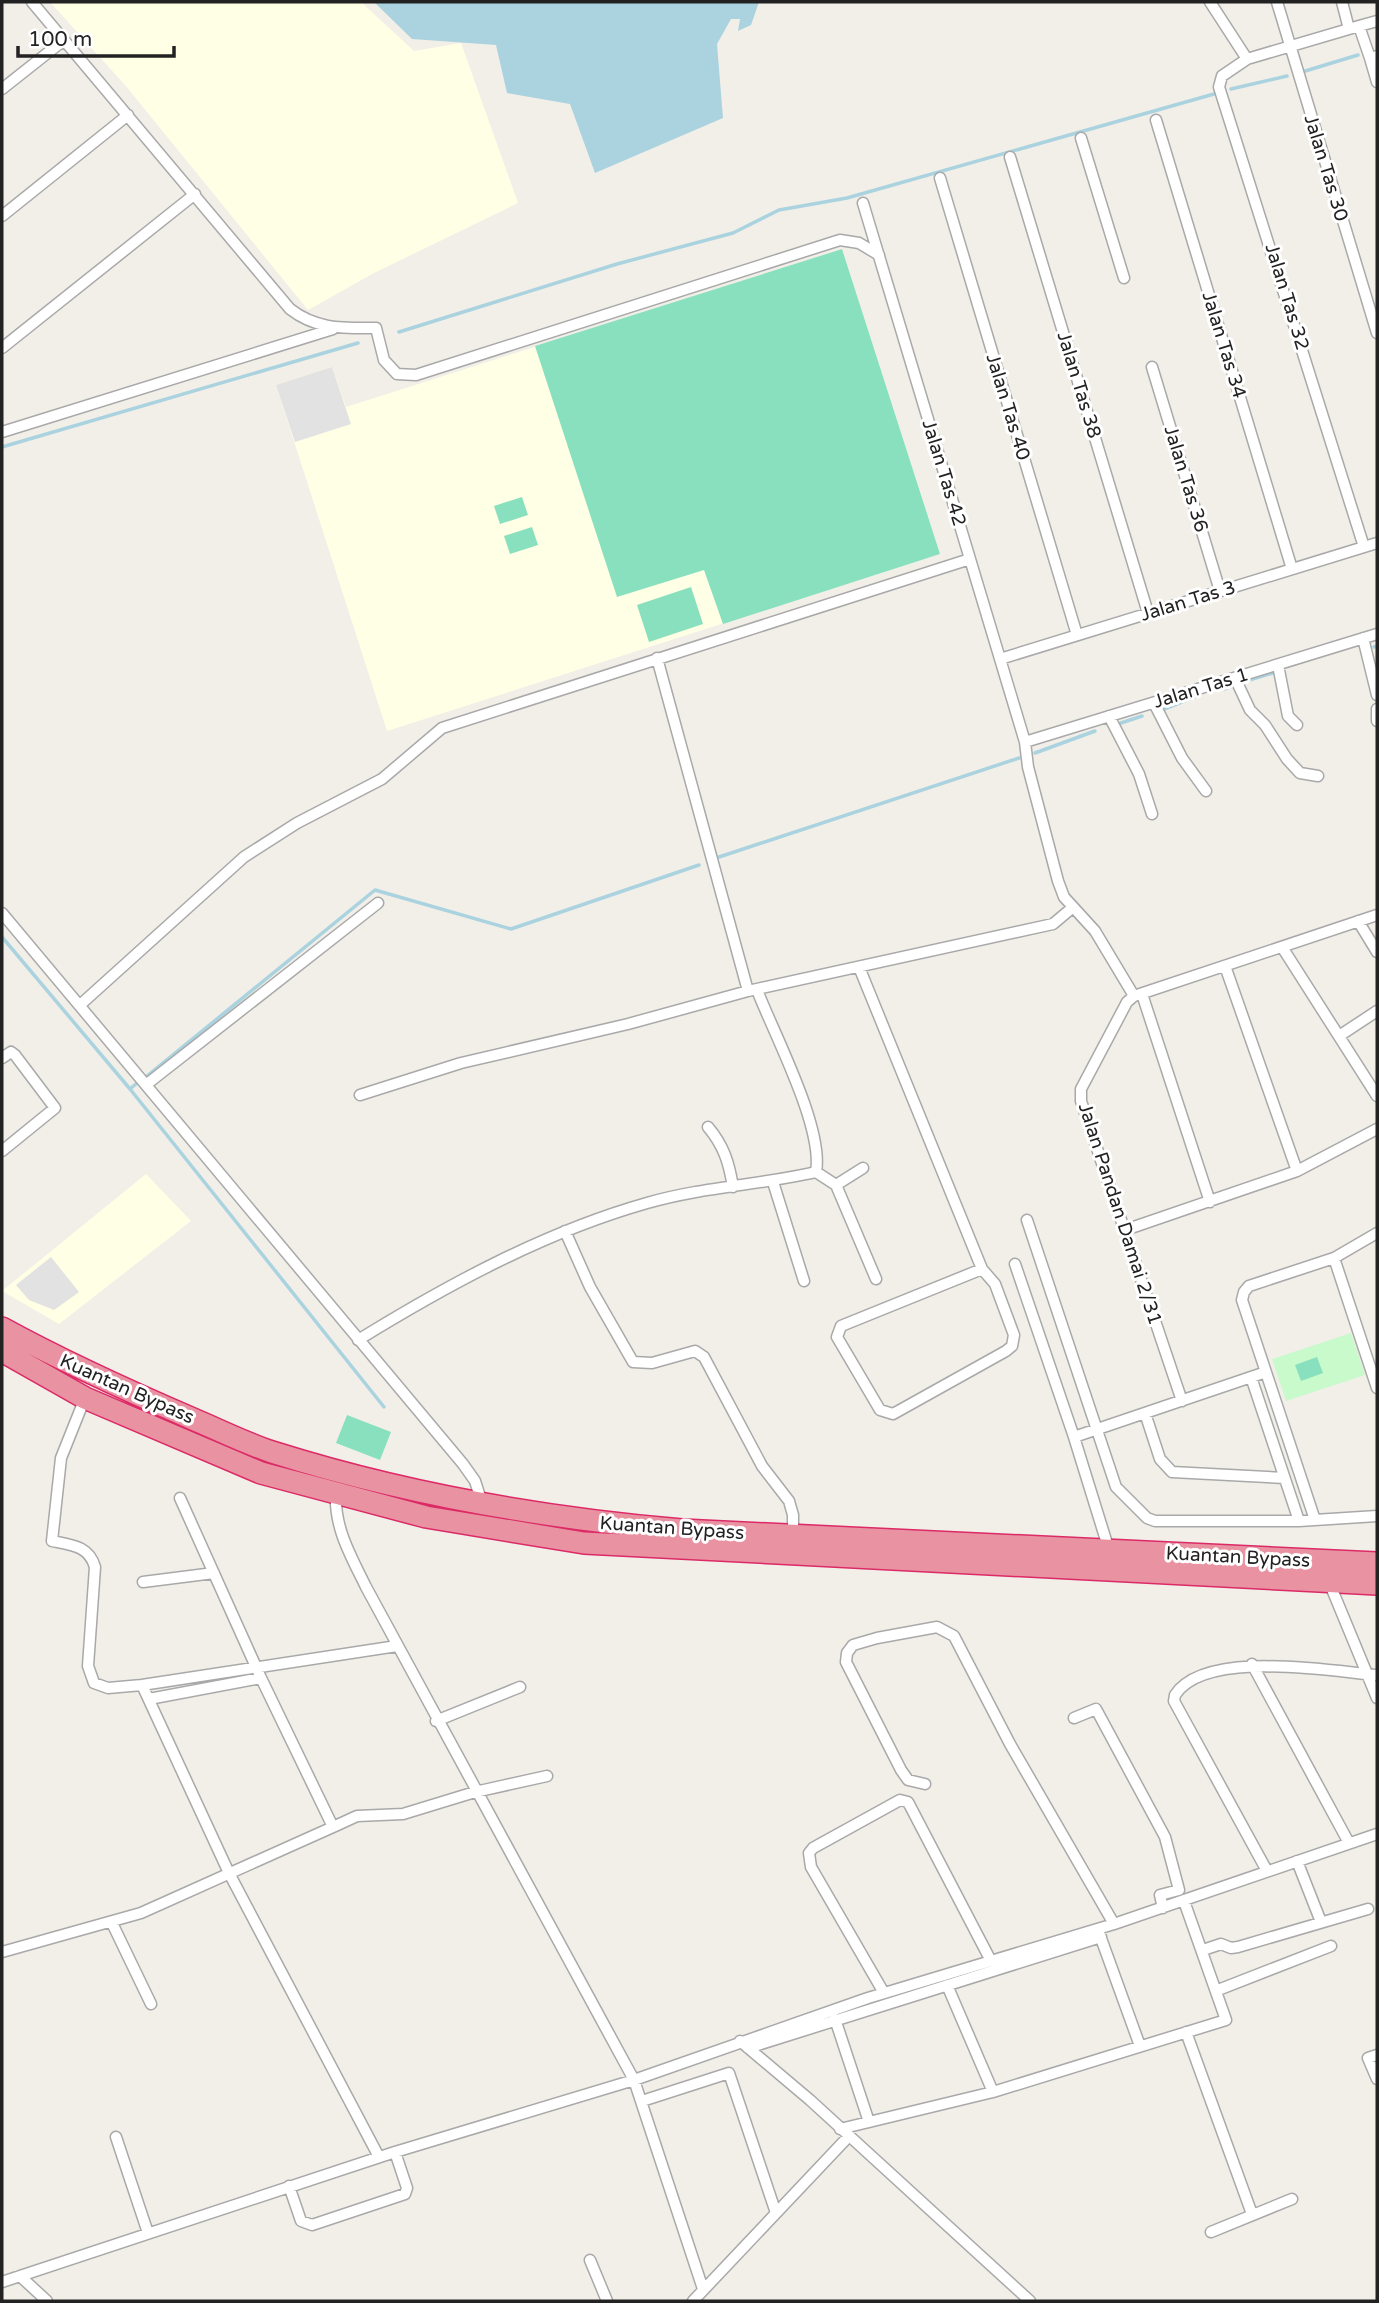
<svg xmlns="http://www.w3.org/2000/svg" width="1379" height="2303" font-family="'Varela Round',sans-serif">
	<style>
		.education { fill: #ffffe5 }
		.park { fill: #c8facc }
		.pitch { fill: #88e0be }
		.parking { fill: #e2e2e2 }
		.water { fill: #aad3df }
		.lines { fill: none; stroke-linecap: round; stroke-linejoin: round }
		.stream { stroke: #aad3df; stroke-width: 3.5 }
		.street-casing { stroke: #a9a9a9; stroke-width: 13 }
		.highway-casing { stroke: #dc2a67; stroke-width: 24 }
		.street { stroke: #fff; stroke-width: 10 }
		.highway { stroke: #e892a2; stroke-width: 21 }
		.labels { text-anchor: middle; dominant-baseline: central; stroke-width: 6; stroke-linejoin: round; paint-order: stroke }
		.street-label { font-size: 19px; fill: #222; stroke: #fff }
	</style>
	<rect width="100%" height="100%" fill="#f2efe9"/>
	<!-- education -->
	<path class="education" d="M50,2H361L414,51L461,43L518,203L374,273L308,310L125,85Z
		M842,249L940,554L387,731L276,385L332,367L346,407Z
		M146,1174L191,1221L59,1324L2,1291Z"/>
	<!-- park -->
	<path class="park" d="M1351,1333L1365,1375L1286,1401L1272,1359Z"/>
	<!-- pitch -->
	<path class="pitch" d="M842,249L940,554L723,624L704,570L617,597L535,346Z
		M522,497L528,515L500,524L494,506Z
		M532,527L538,545L510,554L504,536Z
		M691,587L703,624L649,642L637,605Z
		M1317,1357L1323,1373L1301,1381L1295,1365Z
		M347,1415L391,1432L380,1460L336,1443Z"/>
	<!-- parking -->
	<path class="parking" d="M332,367L351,424L295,442L276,385Z
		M51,1257L79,1292L54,1310L29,1300L16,1285Z"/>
	<!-- water -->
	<path class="water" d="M374,2H759L751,25L738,31L740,19H731L717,44L723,118L595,173L570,104L507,93L496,45L412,39Z"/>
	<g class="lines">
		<!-- stream -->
		<path class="stream" d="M1302,72L1358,55
			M1231,89L1287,76
			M399,332L617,264L733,233L779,210L847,198L1214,94
			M2,447L358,343
			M1374,647L1377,646
			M1246,681L1276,672
			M1224,689L1235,685
			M1165,709L1197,696
			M1121,723L1142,716
			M1035,753L1095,731
			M719,857L1019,758
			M2,937L130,1089L384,1407
			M147,1076L375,890L511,929L699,865
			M130,1089L137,1083"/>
		<defs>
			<path id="street" d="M32,2L290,309C317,330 344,328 376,328L384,360L397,374L416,375L840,240L859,243L879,255
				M1210,2L1247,59
				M1277,2L1377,333
				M1342,2L1349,29
				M1359,26L1377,21
				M1370,58L1377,82
				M2,89L64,40
				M1156,120L1292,569
				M1081,138L1124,278
				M1010,157L1148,613
				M940,178L1077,635
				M863,203L1025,742L1028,767L1058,881L1064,897L1095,931L1134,996
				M2,216L128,115
				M2,348L195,194
				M1152,367L1220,591
				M2,432L333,329
				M1364,547L1219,87L1222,76L1247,59L1359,26L1370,58L1377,56
				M1363,638L1377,695
				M657,658L748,991
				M1000,659L1377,543
				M1278,665L1288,716L1297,725
				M1235,678L1250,710L1265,725L1287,759L1300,773L1318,776
				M1154,703L1182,758L1206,791
				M1377,709V721
				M1109,716L1139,774L1152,814
				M1025,742L1377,634
				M2,913L463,1464L475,1481L482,1503
				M1358,921L1377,952
				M1282,947L1377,1096
				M1225,966L1297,1171
				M859,967L982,1269L995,1284L1014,1335
				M757,990C774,1034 824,1128 816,1172L836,1185L876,1279
				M1142,994L1210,1202
				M80,1005L244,857L297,823L382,779L442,728L970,559
				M1339,1036L1377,1011
				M2,1058L11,1052L15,1055L55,1108L2,1151
				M147,1084L378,903
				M360,1095L461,1063L628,1024L748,991L1053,924L1072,908
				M708,1127C724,1146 729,1163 733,1187
				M773,1182L804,1281
				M836,1185L863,1168
				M1027,1220L1116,1487L1147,1518L1155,1521H1299L1377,1516
				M1125,1230L1297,1171L1377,1129
				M565,1231L590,1287L633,1362L652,1363L695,1351L704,1357L762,1466L789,1501L793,1515V1535
				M1334,1258L1377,1388
				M1015,1264L1074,1437L1109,1550
				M982,1269L841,1326L837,1337L880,1410L893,1414L1006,1351L1012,1346L1014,1335
				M358,1340C449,1284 545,1232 647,1203C702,1187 760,1185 816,1172
				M1251,1377L1299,1521
				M85,1398L61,1458L52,1541C72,1545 89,1546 95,1567L88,1666L94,1683L108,1688L142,1685L397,1646
				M1182,1401L1081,1101V1089L1127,1002L1134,996L1377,915
				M1145,1413L1160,1459L1172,1472L1284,1478
				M1074,1437L1266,1372
				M336,1493C334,1528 351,1556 366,1587L634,2080L703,2289
				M1315,1520L1242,1300L1244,1292L1249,1286L1334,1258L1377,1233
				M143,1582L214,1573
				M1329,1582L1377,1698
				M1252,1664L1349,1843
				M142,1685L229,1873L379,2157
				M149,1699L261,1678
				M1074,1718L1096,1709L1165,1837L1179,1890L1160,1895L1163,1908
				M436,1721L520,1687
				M925,1784L908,1780L901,1770L846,1662L847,1653L853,1645L877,1638L937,1627L954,1636L1010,1744L1114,1924
				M333,1827L357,1816L403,1814L475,1792L547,1776
				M1297,1861L1321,1922
				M1267,1871L1174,1701L1175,1695C1205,1649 1329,1671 1377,1675
				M112,1923L151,2004
				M1098,1930L1140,2046
				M1203,1950L1221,1944L1231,1948L1238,1947L1368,1909
				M2,1952L141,1913L333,1827L261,1678L180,1498
				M947,1985L993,2092
				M1218,1990L1331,1946
				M884,1993L811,1867L809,1853L813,1848L900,1800L908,1802L991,1961
				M835,2019L869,2122
				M1186,2032L1252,2214
				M740,2041L810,2100L1030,2301
				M748,2048L1101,1937
				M1377,2055L1368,2058L1377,2079
				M642,2101L729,2073L776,2213
				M840,2129L993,2092L1226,2020L1184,1901
				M116,2137L148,2233
				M289,2186L301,2221L312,2225L405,2194L407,2188L395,2152
				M1211,2232L1292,2199
				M590,2260L607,2301
				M20,2276L47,2301
				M2,2282L395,2152L634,2080L868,1998L1114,1924L1377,1834
				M693,2301L849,2136"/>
			<path id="highway" d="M2,1328C64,1362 128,1391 193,1419C219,1430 245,1443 272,1452C405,1494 543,1518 682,1530L1377,1563
				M2,1351L85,1398L261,1473L426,1517L584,1543L1377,1584"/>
		</defs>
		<!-- street casing -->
		<use href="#street" class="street-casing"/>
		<!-- highway casing -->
		<use href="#highway" class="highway-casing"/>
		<!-- street -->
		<use href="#street" class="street"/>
		<!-- highway -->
		<use href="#highway" class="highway"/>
	</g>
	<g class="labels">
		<!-- street labels -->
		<g class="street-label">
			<text transform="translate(1326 168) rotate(73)">Jalan Tas 30</text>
			<text transform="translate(1287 297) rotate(73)">Jalan Tas 32</text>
			<text transform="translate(1224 345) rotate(73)">Jalan Tas 34</text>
			<text transform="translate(1079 385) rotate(73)">Jalan Tas 38</text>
			<text transform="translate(1008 407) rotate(73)">Jalan Tas 40</text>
			<text transform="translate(944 473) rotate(73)">Jalan Tas 42</text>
			<text transform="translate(1186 479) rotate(73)">Jalan Tas 36</text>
			<text transform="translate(1188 601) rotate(-17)">Jalan Tas 3</text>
			<text transform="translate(1201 688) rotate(-17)">Jalan Tas 1</text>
			<text transform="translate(1120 1214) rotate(72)">Jalan Pandan Damai 2/31</text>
			<text transform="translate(127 1389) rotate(24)">Kuantan Bypass</text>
			<text transform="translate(672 1528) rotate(4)">Kuantan Bypass</text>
			<text transform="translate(1238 1557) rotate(3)">Kuantan Bypass</text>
		</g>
	</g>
	<!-- border -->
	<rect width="1379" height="2303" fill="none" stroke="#222222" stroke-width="7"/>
	<!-- scale -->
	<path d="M18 46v10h156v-10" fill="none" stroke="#222222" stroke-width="3.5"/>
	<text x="28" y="46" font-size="21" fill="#222222" stroke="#ffffff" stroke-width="5" paint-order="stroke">100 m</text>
</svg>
